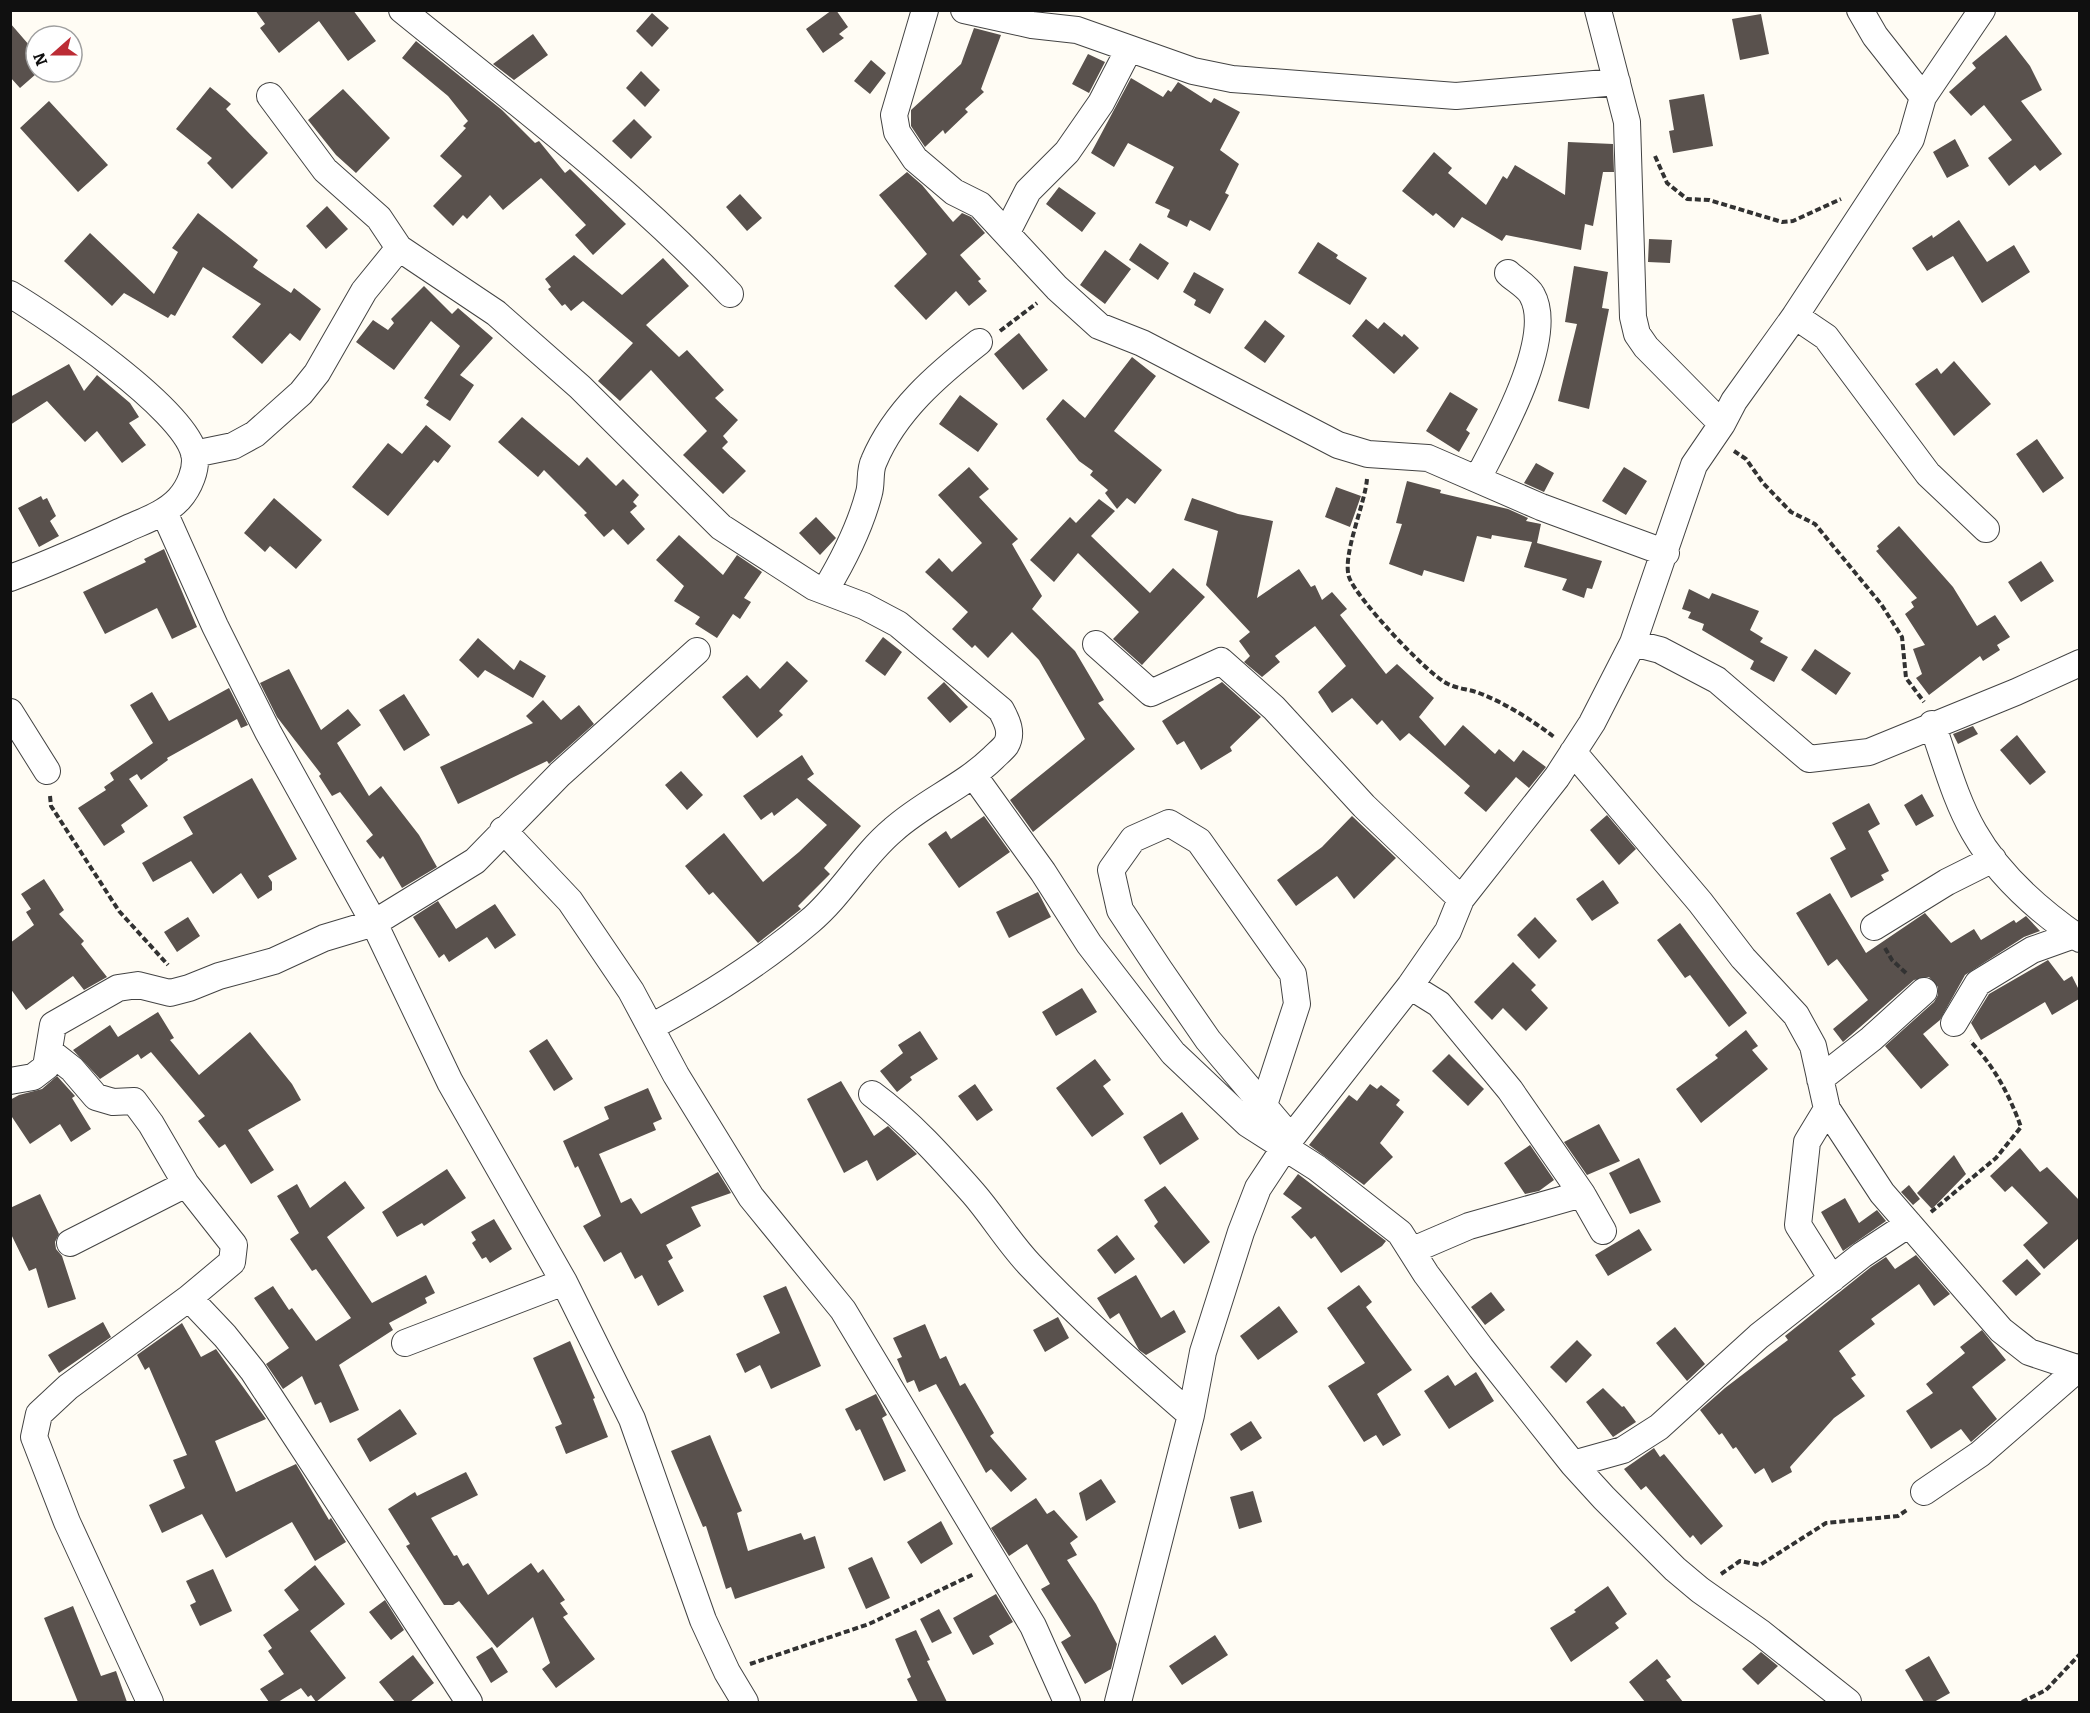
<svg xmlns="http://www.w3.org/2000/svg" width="2090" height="1713" font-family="Bitter,serif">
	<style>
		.building { fill: #59514d }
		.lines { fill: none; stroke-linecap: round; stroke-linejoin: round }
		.minor-casing { stroke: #434343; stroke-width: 28 }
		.path { stroke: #323232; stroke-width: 4; stroke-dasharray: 6 3; stroke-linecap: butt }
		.minor { stroke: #fff; stroke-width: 26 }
	</style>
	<rect width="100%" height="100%" fill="#fffcf4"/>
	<!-- building -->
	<path class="building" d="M255,10H353L376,41L348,61L319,21L279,53L260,28L265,24Z
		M832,10H836L848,27L839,34L844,38L823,53L806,29Z
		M652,13L669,28L652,47L636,31Z
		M1761,14L1769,54L1740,60L1732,19Z
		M10,23L36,53V74L20,88L10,77Z
		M974,28L1001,35L981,89L984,92L965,109L968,112L945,134L943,130L925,147L911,126V110L961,64Z
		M533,34L548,55L514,80L493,64Z
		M2006,35L2030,66L2042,90L2021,101L2062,154L2040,171L2035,165L2009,186L1988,158L2012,140L1984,105L1971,116L1949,92L1976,68L1972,63Z
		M416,41L502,110L535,143L539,141L565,173L570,169L626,224L593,255L575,235L586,225L541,178L503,210L490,195L467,219L463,215L453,226L433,206L462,176L440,156L466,128L463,126L468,121L448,96L402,58Z
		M1088,54L1105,62L1089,93L1072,84Z
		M871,60L886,73L870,94L854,81Z
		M641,71L660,90L645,107L626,88Z
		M1131,78L1163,97L1168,90L1171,92L1178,82L1211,103L1214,98L1240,112L1220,150L1239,164L1225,193L1229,195L1210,231L1190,220L1187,227L1167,217L1170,210L1155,203L1174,167L1128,143L1114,167L1091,153Z
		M210,87L231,104L226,109L268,153L232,189L207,163L212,158L176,129Z
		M343,89L390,138L356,173L336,155L308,120Z
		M1704,94L1713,146L1673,153L1669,131L1674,130L1669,100Z
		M49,101L108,165L78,192L20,128Z
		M634,119L652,137L631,159L612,141Z
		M1955,139L1969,166L1947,178L1933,152Z
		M1568,142L1613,144L1614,172H1603L1593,226L1585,224L1581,250L1506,235L1502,241L1462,217L1454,228L1436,213L1433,216L1402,191L1434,152L1452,168L1448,173L1486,205L1503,176L1507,179L1515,165L1565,195Z
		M907,172L922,185L953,222L962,213L971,217L985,233L960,255L981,279L978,281L987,291L969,306L956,291L926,320L894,286L927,254L879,195Z
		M1059,187L1096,213L1082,232L1046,204Z
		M740,194L762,218L747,231L726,207Z
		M327,206L348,229L326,249L306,226Z
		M198,213L258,260L253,267L291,293L294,288L321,309L300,341L290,333L262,364L232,337L261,304L203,267L175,316L171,314L168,318L124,293L112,306L64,261L90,233L154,294L178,252L172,248Z
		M1959,220L1987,262L2014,245L2030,272L1982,303L1953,256L1927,271L1912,248L1932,235L1933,238Z
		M1649,239L1672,240L1670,263L1648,262Z
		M1318,242L1338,255L1336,258L1367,278L1350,305L1298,273Z
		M1140,243L1169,263L1158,280L1129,260Z
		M1105,250L1131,269L1105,304L1080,285Z
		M574,255L622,295L663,258L689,286L646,325L679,357L687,350L724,390L715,398L738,420L723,436L728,442L722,448L746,471L723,494L683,455L707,431L651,370L620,401L598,381L633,343L583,301L571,311L565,304L562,306L548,289L551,287L545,279Z
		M1574,266L1608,272L1602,308L1609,309L1589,409L1558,401L1577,324L1565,322Z
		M1194,272L1224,289L1210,314L1194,305L1196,300L1183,292Z
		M424,286L452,314L458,308L493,338L460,375L474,385L450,421L426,405L429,401L424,398L460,346L431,321L394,370L356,342L373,320L388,330L394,323L391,319Z
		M1366,319L1378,329L1384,322L1402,337L1404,334L1419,348L1394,374L1352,336Z
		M1265,320L1285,336L1265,363L1244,348Z
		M1019,333L1048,370L1023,390L994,354Z
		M1132,357L1156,376L1114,431L1162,470L1135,504L1127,498L1117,509L1105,493L1108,490L1090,475L1093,471L1079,461L1046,419L1063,399L1085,418Z
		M1954,361L1991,404L1954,436L1915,384L1937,368L1941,374Z
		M69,364L84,391L97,375L130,403L139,417L129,423L146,445L122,463L97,431L85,442L47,401L10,425V397Z
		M1450,392L1478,409L1466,430L1470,433L1459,452L1426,431Z
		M960,395L998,424L978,452L939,424Z
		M522,417L579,466L587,457L616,486L623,479L639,495L633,502L637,506L630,512L645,529L628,545L613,529L604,537L584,515L587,513L544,470L538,477L498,442Z
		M426,425L451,446L438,463L434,460L388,516L352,487L388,443L402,454Z
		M2037,439L2064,478L2043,493L2016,454Z
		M1536,463L1554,473L1544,492L1524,483Z
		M969,467L989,489L979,497L1018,539L1012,544L1042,596L1032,609L1075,651L1104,700L1098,703L1135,749L1033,832L1010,800L1085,739L1039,660L1012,632L988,658L975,645L972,648L952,629L968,612L925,572L939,558L952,572L982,543L938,495Z
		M1624,467L1647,481L1626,515L1602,501Z
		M1407,481L1441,490L1440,493L1508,509L1528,518L1526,521L1541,524L1537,543L1602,561L1592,589L1587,588L1584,598L1562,590L1567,579L1524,567L1532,542L1492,535L1491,539L1477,536L1464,582L1424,570L1422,576L1389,564L1402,524L1396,523Z
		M1336,487L1361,496L1350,527L1325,517Z
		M41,496L43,500L47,498L56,516L50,521L59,536L39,547L18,508Z
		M274,498L322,540L296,569L270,546L265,552L244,533Z
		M1192,498L1238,514L1273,521L1257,598L1299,569L1311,587L1315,585L1322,600L1332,592L1347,609L1340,615L1386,674L1397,664L1434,698L1419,717L1445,746L1463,725L1495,754L1499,749L1514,762L1523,750L1546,767L1529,788L1516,777L1486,812L1464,793L1470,786L1409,733L1400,741L1382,720L1377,725L1352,698L1332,713L1318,692L1346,666L1315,626L1275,656L1280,662L1262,677L1244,662L1250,656L1239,641L1250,632L1206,585L1218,531L1184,520Z
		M1099,499L1115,511L1091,536L1150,593L1173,568L1205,597L1142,665L1113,639L1139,612L1078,553L1054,582L1030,560L1070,517L1076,523Z
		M816,517L836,538L820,555L799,533Z
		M1899,526L1953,587L1977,626L1995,615L2010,637L1997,645L2000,650L1983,661L1980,656L1929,695L1916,678L1922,674L1913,649L1925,645L1905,614L1914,607L1911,602L1917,598L1876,551L1879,549L1877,546Z
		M679,535L723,575L737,555L762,572L744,598L751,602L740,619L733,614L717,638L695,624L700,617L674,601L684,586L656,560Z
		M164,549L197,627L172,639L157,608L105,634L83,592L146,562L144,559Z
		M2041,561L2054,581L2021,602L2008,582Z
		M1689,589L1709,599L1712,593L1759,611L1750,630L1763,638L1760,642L1788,657L1774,682L1750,669L1754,661L1702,630L1704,624L1688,618L1691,612L1682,609Z
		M883,637L902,652L885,676L865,661Z
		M478,638L514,670L520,660L546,676L533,698L485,670L478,678L459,660Z
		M1815,649L1851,673L1836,695L1801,670Z
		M787,661L808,681L779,711L783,715L757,738L722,697L747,675L760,689Z
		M289,669L321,730L348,709L361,725L337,743L369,796L381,786L419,835L437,867L402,888L383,856L380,859L366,841L373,835L340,792L332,796L319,776L321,774L277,717L260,683Z
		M944,682L968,707L950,723L927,698Z
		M1222,682L1261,717L1230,747L1232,751L1201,770L1184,741L1177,745L1162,721Z
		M229,688L248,725L241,728L237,719L167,758L168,760L141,780L137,774L129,779L148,806L121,825L125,832L104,846L78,808L106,790L104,787L114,780L110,773L153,743L130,705L152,692L169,721Z
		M404,694L430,735L404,751L379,710Z
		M543,700L561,720L579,705L594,724L549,764L547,761L458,804L440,767L533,723L526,716Z
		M1973,726L1978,734L1958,744L1953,734Z
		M2017,735L2046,772L2030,785L2000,750Z
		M802,755L814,774L807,779L861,826L824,868L830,874L798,906L801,909L758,943L713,892L709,895L685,866L724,833L763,882L799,852L827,825L797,798L774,816L772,812L761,820L743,796Z
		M681,771L703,795L687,810L665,785Z
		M252,778L297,859L268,876L272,882V890L258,899L241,873L213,894L191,861L153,882L142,863L193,834L183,817Z
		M1922,794L1934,816L1916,826L1904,805Z
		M1869,803L1880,824L1868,831L1889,871L1881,875L1884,880L1851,898L1830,858L1846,849L1832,823Z
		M1607,815L1636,849L1619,865L1590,830Z
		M984,816L1010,852L959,888L928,844L946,831L951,839Z
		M1352,816L1396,858L1354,899L1337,876L1296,906L1277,880L1322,847Z
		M44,879L64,910L59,914L84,941L81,944L107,977L84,990L73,976L26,1010L10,988V943L34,925L26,912L31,909L21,894Z
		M1603,880L1619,903L1592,921L1576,899Z
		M1038,892L1051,917L1009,938L996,912Z
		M1830,893L1866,953L1925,913L1951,943L1974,929L1981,940L2014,920L2016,923L2026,916L2040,931L2024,937L1965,975L1940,1020L1923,1034L1949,1065L1921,1089L1885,1046L1934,1002L1938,995V987L1929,977L1914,980L1843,1042L1833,1029L1868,1000L1837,959L1828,966L1796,913Z
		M438,901L456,929L495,904L516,935L495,949L487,937L449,962L444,954L439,958L413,917Z
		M188,917L200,936L177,952L164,932Z
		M1535,917L1557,941L1539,959L1517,935Z
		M1680,923L1747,1013L1729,1027L1690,975L1685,978L1657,940Z
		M2048,960L2064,981L2072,976L2079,990V999L2052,1015L2045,1002L1981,1040L1971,1023L1989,994Z
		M1513,962L1536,985L1531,990L1548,1008L1526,1031L1503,1008L1492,1020L1474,1002Z
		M1082,988L1097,1012L1056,1036L1042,1012Z
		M158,1012L174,1038L170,1040L199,1075L250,1032L292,1084L301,1100L248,1130L274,1170L251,1184L225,1144L219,1148L198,1121L205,1116L151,1052L141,1059L138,1054L100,1079L73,1050L110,1025L118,1037Z
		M1746,1030L1758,1046L1752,1050L1768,1069L1701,1123L1676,1089L1718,1058L1715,1055Z
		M920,1031L938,1059L910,1077L912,1080L897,1092L880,1071L903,1053L898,1045Z
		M547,1039L573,1079L554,1091L529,1051Z
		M1449,1054L1484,1089L1468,1106L1432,1071Z
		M1095,1059L1111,1080L1103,1086L1124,1114L1092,1137L1056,1088Z
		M57,1076L75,1096L72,1098L91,1129L71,1142L60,1124L30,1144L10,1114V1100L19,1095L42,1089Z
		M841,1081L874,1136L888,1126L917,1154L877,1181L867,1160L844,1173L807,1099Z
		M975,1084L993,1110L977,1121L958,1096Z
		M1370,1084L1377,1089L1381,1085L1400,1100L1396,1105L1404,1112L1380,1143L1393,1157L1364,1185L1309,1145L1349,1095L1357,1101Z
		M648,1088L662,1119L653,1123L656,1130L599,1154L621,1203L631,1198L641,1214L718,1172L731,1193L691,1207L701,1226L666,1245L673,1258L668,1261L684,1291L658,1306L642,1275L635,1279L621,1252L604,1262L583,1226L601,1216L578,1166L575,1168L563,1141L609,1119L604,1107Z
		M1182,1112L1199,1139L1160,1165L1143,1137Z
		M1599,1124L1620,1161L1587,1175L1564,1142Z
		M1530,1145L1554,1180L1539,1191L1525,1194L1504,1163Z
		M2020,1148L2040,1172L2047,1167L2079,1200V1238L2044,1269L2023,1245L2048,1223L2012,1186L2005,1192L1990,1176Z
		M1954,1155L1966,1174L1932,1209L1917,1193Z
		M1639,1158L1661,1202L1630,1214L1609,1173Z
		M447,1169L466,1198L424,1226L422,1223L397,1237L382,1212Z
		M1298,1174L1386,1241L1382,1246L1341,1273L1315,1236L1311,1239L1291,1217L1302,1208L1283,1194Z
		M345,1181L365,1208L327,1237L372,1303L426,1275L435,1293L425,1298L427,1303L389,1323L393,1330L339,1365L359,1410L330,1423L321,1402L315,1405L302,1376L283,1389L266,1364L289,1348L254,1298L273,1286L289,1310L292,1308L316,1341L351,1318L316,1269L312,1271L290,1239L299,1233L277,1196L297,1184L310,1208Z
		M1909,1185L1920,1199L1913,1205L1901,1192Z
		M1165,1186L1210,1242L1184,1264L1154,1226L1158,1222L1144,1200Z
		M40,1194L59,1234L55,1242L56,1249L62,1256L76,1299L48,1308L36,1268L29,1271L10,1232V1208Z
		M1845,1198L1859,1223L1877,1210L1886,1221L1843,1251L1821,1212Z
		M494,1219L512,1249L490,1263L486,1257L482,1259L472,1243L476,1240L471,1232Z
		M1639,1229L1652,1250L1608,1276L1595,1255Z
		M1117,1235L1135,1259L1115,1274L1097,1250Z
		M1916,1255L1950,1294L1934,1306L1919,1284L1871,1319L1875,1324L1839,1351L1856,1375L1851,1378L1865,1396L1834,1418L1790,1467L1792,1472L1772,1483L1764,1468L1755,1474L1736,1447L1733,1449L1722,1433L1719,1435L1700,1410L1725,1388L1788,1340L1785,1336L1871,1267L1886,1257L1895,1269Z
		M2027,1259L2041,1274L2016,1296L2002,1281Z
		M1136,1275L1161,1318L1174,1310L1186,1332L1146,1355L1139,1350L1119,1313L1110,1319L1097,1298Z
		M1359,1285L1372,1302L1366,1307L1412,1370L1377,1394L1401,1435L1383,1446L1376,1435L1364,1442L1328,1386L1365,1363L1327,1308Z
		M786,1286L821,1366L771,1389L760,1365L745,1373L736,1354L780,1333L763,1296Z
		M1491,1292L1505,1310L1485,1325L1471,1307Z
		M1279,1306L1298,1332L1258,1360L1240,1336Z
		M1058,1317L1069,1338L1045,1352L1033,1330Z
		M103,1322L111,1337L59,1373L48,1355Z
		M182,1323L201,1357L216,1349L266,1419L215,1441L236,1492L296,1464L329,1520L331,1518L346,1542L315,1561L292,1522L226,1558L202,1514L162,1533L149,1505L185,1488L173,1460L187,1455L149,1367L145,1370L137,1355Z
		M925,1324L940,1359L946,1356L960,1386L965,1383L994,1433L990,1436L1027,1479L1011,1492L991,1469L986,1473L936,1384L919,1392L914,1380L907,1383L897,1359L902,1357L893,1338Z
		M1675,1327L1705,1364L1687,1381L1656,1343Z
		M1982,1330L2006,1360L1972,1387L1997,1419L1971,1442L1961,1429L1931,1449L1906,1411L1933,1393L1926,1384L1965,1353L1960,1347Z
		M1577,1340L1592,1355L1566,1383L1550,1367Z
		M570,1341L595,1398L593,1399L608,1437L566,1454L555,1427L562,1424L533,1358Z
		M1476,1372L1494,1401L1449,1429L1424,1391L1448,1375L1455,1386Z
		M1603,1388L1622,1407L1624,1406L1636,1422L1613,1437L1586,1402Z
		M876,1394L887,1415L882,1418L906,1471L884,1481L860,1429L856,1431L845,1409Z
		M400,1409L417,1434L370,1462L357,1439Z
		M1251,1421L1262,1438L1241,1451L1230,1434Z
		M710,1435L742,1511L737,1513L748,1551L801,1533L804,1540L815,1536L825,1568L735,1599L731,1587L726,1589L706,1526L703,1527L671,1451Z
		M1654,1448L1660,1457L1664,1454L1723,1526L1701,1545L1693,1535L1690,1538L1646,1486L1641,1490L1624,1469Z
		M466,1472L478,1495L431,1518L454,1556L457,1555L463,1566L468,1563L488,1595L531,1563L538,1573L543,1569L565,1600L560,1603L568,1614L563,1617L595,1659L556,1688L542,1669L550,1663L533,1617L497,1648L459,1601L453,1605H444L406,1546L410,1544L388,1509L415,1492L417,1496Z
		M1101,1479L1116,1502L1086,1521L1079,1493Z
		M1253,1491L1262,1522L1239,1529L1230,1497Z
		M1036,1498L1047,1514L1054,1510L1078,1537L1070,1543L1077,1555L1067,1560L1096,1604L1117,1644L1111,1669L1085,1684L1061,1642L1071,1636L1041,1589L1050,1584L1027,1544L1009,1556L991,1528Z
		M941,1521L953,1544L921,1564L907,1542Z
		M872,1557L890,1598L866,1609L848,1568Z
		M315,1565L345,1604L310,1631L346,1678L316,1702L311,1695L308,1697L301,1688L278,1702H269L260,1689L284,1674L268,1651L272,1648L263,1635L299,1610L284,1590Z
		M213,1569L232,1611L200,1626L190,1605L196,1602L186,1581Z
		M1608,1586L1627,1614L1615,1623L1619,1628L1571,1662L1550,1628L1576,1612L1574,1610Z
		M996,1594L1013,1622L989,1636L994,1644L973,1655L953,1618Z
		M385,1600L404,1630L391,1640L369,1612Z
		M73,1606L101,1676L116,1671L127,1702H78L44,1618Z
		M939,1609L952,1633L932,1643L920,1619Z
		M916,1630L930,1660L927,1661L947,1702H918L907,1679L911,1677L895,1639Z
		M1215,1635L1228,1655L1182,1685L1169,1666Z
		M492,1647L508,1672L491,1683L476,1657Z
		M1761,1652L1778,1666L1758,1685L1742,1669Z
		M413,1655L434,1683L410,1702H395L379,1682Z
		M1929,1656L1950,1693L1934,1702H1924L1905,1670Z
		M1657,1659L1671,1677L1666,1680L1683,1702H1645L1629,1682Z"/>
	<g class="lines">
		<defs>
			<path id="minor" d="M402,10C514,101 631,189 730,294
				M925,10L894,115L897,132L915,159L954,192L980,205L1057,288L1099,326L1142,343L1338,445L1368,454L1428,458L1541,507L1666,553
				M964,10L1032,25L1077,30L1193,71L1232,79L1456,96L1617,82
				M1598,10L1627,122L1633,317L1637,334L1646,347L1722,424
				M1860,10L1875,36L1923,97
				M270,96L325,170L379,218L399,248L496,313L580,387L721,527L814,587L864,606L898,624L1001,710C1007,721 1013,733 1006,745C1003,749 997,754 993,758C963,787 924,802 893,830C861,857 842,894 810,921C763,961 705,998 651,1027
				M1007,232L1028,191L1067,152L1101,103L1129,49
				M10,294C52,319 183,408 194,453C198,468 189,488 179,499C164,515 143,521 124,530C86,547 49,564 10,578
				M1795,316L1826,337L1928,474L1986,529
				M194,454L233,446L255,434L301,393L317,373L364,291L399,248
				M1478,478C1498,439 1556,338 1532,295C1528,287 1514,279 1508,273
				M164,512L215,626L268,732L374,923L450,1082L564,1282L632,1419L703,1620L727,1672L745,1702
				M826,589C844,559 860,528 869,493C872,483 869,471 874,461C895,411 937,375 979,342
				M1633,643L1660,650L1717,680L1809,759L1869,752L2016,692L2080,663
				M1096,644L1151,693L1221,661L1274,708L1364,806L1461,899
				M10,712L47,771
				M1932,724C1945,760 1955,799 1974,832C1999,876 2038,910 2080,939
				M1573,752L1700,902L1743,958L1796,1015L1813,1046L1827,1109L1882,1193L2001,1330L2029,1352L2080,1369
				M974,776L1043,872L1089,944L1173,1053L1248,1124L1317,1168L1400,1233L1426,1274L1481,1348L1573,1464L1604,1498L1675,1569L1700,1590L1761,1633L1848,1702
				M503,830L570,901L631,991L676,1075L751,1197L843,1310L1033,1626L1067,1702
				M1874,927L1947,882L1993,859
				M1410,986L1439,1004L1510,1090L1582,1194L1603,1231
				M1954,1023L1978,983L2032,950L2074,935
				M49,1051L72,1069L96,1097L113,1102L134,1101L151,1124L186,1184L234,1245L232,1262L189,1298L68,1387L39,1414L34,1437L67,1522L150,1702
				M1820,1079L1871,1039L1924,991
				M10,1081L33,1077L46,1067L53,1025L118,988L138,985L170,993L189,988L219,976L274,961L324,938L374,923L475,861L560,774L697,651
				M872,1094C910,1122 942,1158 973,1193C993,1216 1009,1243 1030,1265C1080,1318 1136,1367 1191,1415
				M1264,1105L1297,1004L1293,974L1199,841L1169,823L1133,839L1111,870L1120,910L1159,969L1208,1040L1291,1138
				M1827,1109L1807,1142L1798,1225L1832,1279
				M70,1243L186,1184
				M1413,1250L1469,1226L1582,1194
				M189,1298L225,1336L253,1371L469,1702
				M405,1343L564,1282
				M1573,1464L1623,1450L1659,1427L1759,1336L1862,1255L1909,1224
				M1924,1492L1980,1454L2080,1367
				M1118,1702L1191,1415L1203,1352L1241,1232L1258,1188L1291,1138L1410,986L1448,931L1461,899L1557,777L1592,723L1633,643L1694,465L1722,424L1734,401L1795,316L1911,139L1923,97L1982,10"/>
		</defs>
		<!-- minor casing -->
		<use href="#minor" class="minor-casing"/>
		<!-- path -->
		<path class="path" d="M1655,156L1667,183L1687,199L1709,200L1782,222L1793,221L1841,199
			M1000,331L1037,303
			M1734,451L1746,459L1763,483L1791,512L1815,524L1881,604L1902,637L1906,678L1924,702
			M1367,479C1365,504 1342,555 1349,577C1356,598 1429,676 1448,684C1458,689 1469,689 1479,693C1505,703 1532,720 1554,737
			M50,796L51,806L119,911L168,965
			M1885,948L1892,960L1907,974
			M1931,1212L1996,1158L2021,1127C2009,1094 1994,1066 1970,1041
			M1721,1574L1740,1561L1760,1565L1826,1523L1898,1516L1907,1510
			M750,1664L869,1624L974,1574
			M2022,1702L2046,1690L2080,1654"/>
		<!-- minor -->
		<use href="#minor" class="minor"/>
	</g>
	<!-- border -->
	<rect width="2090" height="1713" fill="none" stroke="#101010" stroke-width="24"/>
	<!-- north arrow -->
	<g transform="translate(54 54) rotate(249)"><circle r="28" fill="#ffffff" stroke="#9f9f9f" stroke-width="1.5"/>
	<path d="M0-4.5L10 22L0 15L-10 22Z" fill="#bc2c35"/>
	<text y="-9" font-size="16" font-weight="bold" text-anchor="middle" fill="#101010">N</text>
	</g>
</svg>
